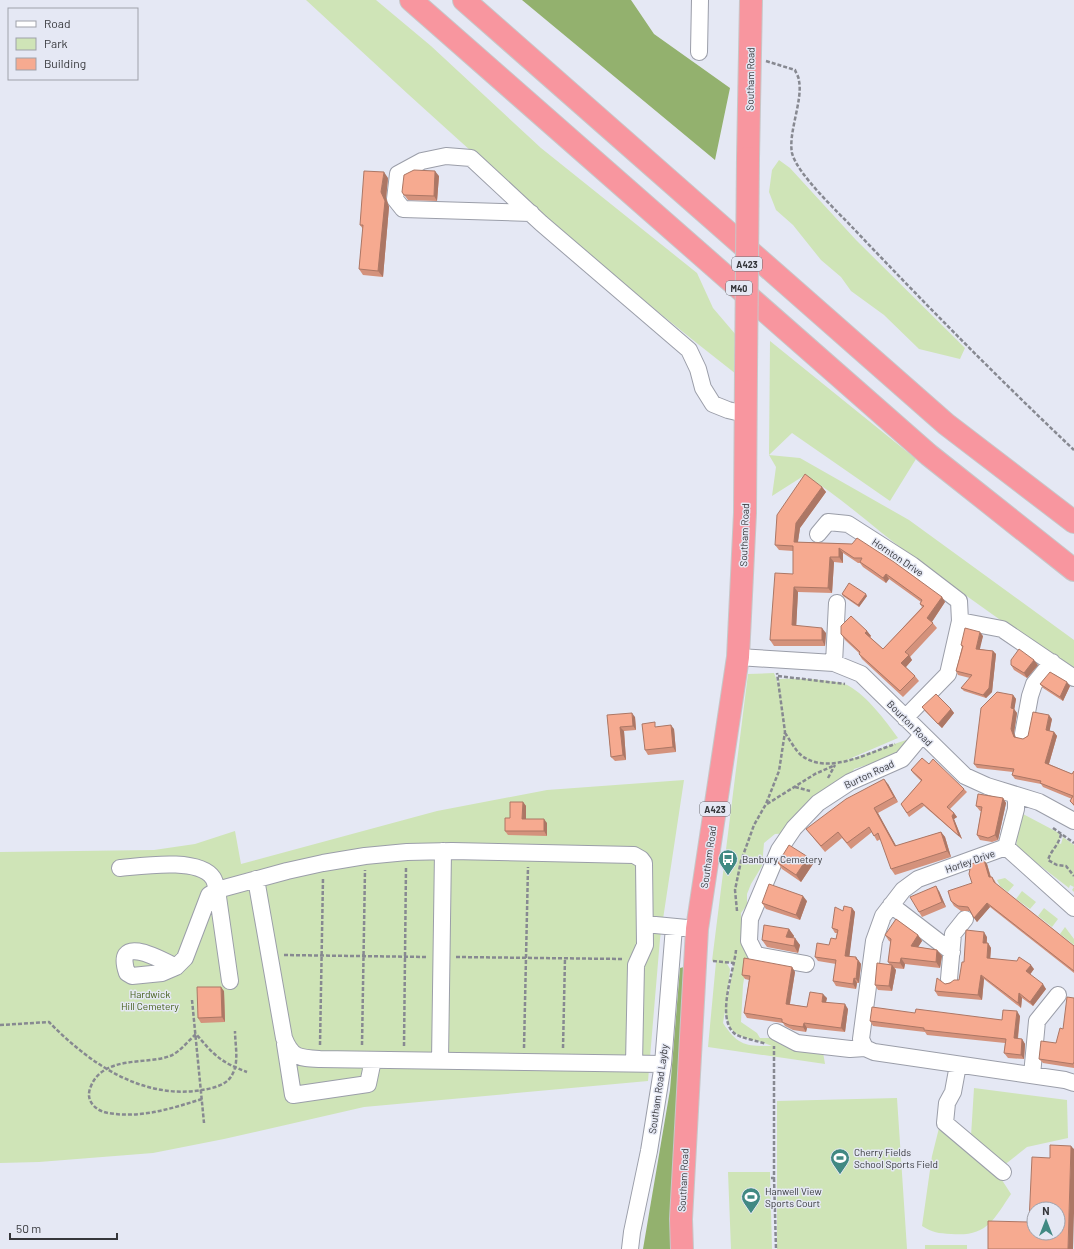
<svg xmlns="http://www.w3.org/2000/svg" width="1074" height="1249" font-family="Barlow,sans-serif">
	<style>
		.green { fill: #cfe4b7; fill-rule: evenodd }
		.forest { fill: #93b16e }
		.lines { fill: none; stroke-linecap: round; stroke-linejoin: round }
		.minor-casing { stroke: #9b9ea9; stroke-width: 18 }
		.highway-casing { stroke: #c7c7c8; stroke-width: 24 }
		.path { stroke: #878991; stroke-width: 2.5; stroke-dasharray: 4 2; stroke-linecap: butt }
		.minor { stroke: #fff; stroke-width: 16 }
		.highway { stroke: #f8969f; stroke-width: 22 }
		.highway-bridge-casing { stroke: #c7c7c8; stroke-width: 24; stroke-linecap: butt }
		.highway-bridge { stroke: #f8969f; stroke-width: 22 }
		.wall { fill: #d4927c }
		.shaded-wall { fill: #ac7765 }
		.building { fill: #f6aa90; stroke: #ac7765; fill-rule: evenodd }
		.labels { text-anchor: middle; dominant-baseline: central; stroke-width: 3; stroke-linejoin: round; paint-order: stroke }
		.shield { fill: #e5e8f4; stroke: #6a6c72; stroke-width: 1 }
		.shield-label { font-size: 9px; font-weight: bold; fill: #36373b }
		.street-label { font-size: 10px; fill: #36373b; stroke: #e5e8f4 }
		.poi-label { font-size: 10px; fill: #36373b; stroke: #e5e8f4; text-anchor: start }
		.park-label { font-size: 10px; fill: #425d16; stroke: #e5e8f4 }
	</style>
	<rect width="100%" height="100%" fill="#e5e8f4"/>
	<!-- green -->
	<path class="green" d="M306,0H376L431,46L541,148L697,273L713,308L736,335V374C585,257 445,129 306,0Z
		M779,160L790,168L856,240L965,348L960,359L919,349L884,315L851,291L841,277L821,260L793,225L776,210L769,192L772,170Z
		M770,341L916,459L890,501L792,433L769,455L800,458L909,520L1074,640V671C1018,633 963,594 909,554C874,528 842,498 805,475L772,496L776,467L769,455Z
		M774,673L779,686L778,679C791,678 839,679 849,686C868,697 885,720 898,738L842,762L909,739L901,754L854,769L851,775L791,833L775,834L764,843L762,866L751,884L747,894V905L741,913V930L744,933L748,955L743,985L741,1022L757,1033L760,1038H771L823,1052L825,1064L708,1047L716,962L712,961L748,674ZM726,962L734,963L727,1002L730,969ZM725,1011C730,1043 748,1035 772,1046C746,1046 738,1046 723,1023Z
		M684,780L660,939L648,1081L364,1107L224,1139L153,1153L39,1162L0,1163V852L154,850L195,844L235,831L241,864L437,811L547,790Z
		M1023,814L1059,833L1060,840L1057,842L1061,844L1063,837L1074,845V892L1072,890L1074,887L1070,885L1069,888L1016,847L1020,819H1022Z
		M1005,878L1014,885L1008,892L1000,886L997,880Z
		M1022,891L1036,902L1030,909L1016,899Z
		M1044,908L1058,919L1052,927L1038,916Z
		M1065,927L1074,939V945L1060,934Z
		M974,1088L1067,1100L1068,1138L1027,1147L1003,1166L971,1136Z
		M897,1098L907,1249H777V1101Z
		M940,1124L1000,1177L1011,1194C993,1221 986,1237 951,1234C938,1233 933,1233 922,1226L932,1156Z
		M728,1172H770L772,1249H731Z
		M925,1245H967V1249H925Z"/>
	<!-- forest -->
	<path class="forest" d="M522,0H631L654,34L730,88L715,160Z
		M684,967L671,1249H643L670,1090L680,968Z"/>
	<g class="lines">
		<defs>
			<path id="minor" d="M699,52L700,0
				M531,213L403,209L395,199L398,174L422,161L446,156L471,158L541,223L689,350L698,369L703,388L713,404L728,410L745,414
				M818,534L828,522L848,524L912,565L959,601L960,621
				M738,657L834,663L861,674L965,776L987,786L1039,802L1074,821
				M834,663L837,603
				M905,718L948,674L960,621L1002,629L1074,678
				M1023,734L1030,696L1034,684L1052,662
				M1016,795V809L1006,847L918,879L903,890L883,916L874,941L861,1039L865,1048L874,1052L1065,1080L1074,1083
				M1006,847L1074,908
				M120,868C142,866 199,857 213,878C215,881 216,886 217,890L230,981
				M256,879L284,1038C292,1058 299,1058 320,1059L663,1064
				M891,905L952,952
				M645,924L697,929
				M806,964L756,955L749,941L750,919L779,850L794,828L818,803L850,782L902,759L922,735
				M176,967C162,960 113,932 127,973L132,976L162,973L176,967L185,958L209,895L217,890L287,871L323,863L365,856L407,852L452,851L634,855L641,859L644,863L645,945L636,965L634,1064
				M949,979L953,934L965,919
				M776,1032L797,1043L850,1049L865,1048
				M285,1044L293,1095L368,1084L373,1060
				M440,1061L443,851
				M958,1065L953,1092L947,1103L945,1123L1003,1172
				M1032,1075L1037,1021L1058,995
				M630,1249L632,1232L649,1151L663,1064L674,927"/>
			<path id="highway" d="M411,0L929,455L1074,570
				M464,0L946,424L1074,522
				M748,158L751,0
				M682,1249L681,1219L697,929L738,657L745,513L746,370"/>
		</defs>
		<!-- minor casing -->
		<use href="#minor" class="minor-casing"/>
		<!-- highway casing -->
		<use href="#highway" class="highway-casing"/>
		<!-- path -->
		<path class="path" d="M766,61L795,70C796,73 799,77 799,81C803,100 788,133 792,153C797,174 838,212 853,228C925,304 998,378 1074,450
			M778,676L845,684
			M785,733C790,740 795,750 801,755C827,776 868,753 895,744
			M828,778L835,765
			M795,787L810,791
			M767,804L815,774L833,766
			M1053,828L1074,843
			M1061,834C1059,845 1051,850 1048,860L1057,865L1066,866L1074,876
			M737,911L735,890L741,861L754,825L766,804L779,771L785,732L777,673
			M736,950C734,971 716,1017 734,1033C739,1038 759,1041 766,1044
			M284,955L427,957
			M456,957L623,959
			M713,961L734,963
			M192,1000L204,1123
			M0,1025L49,1022C89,1063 142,1100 202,1090C214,1088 228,1085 233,1073C239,1061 235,1044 235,1031
			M320,1045L323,878
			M362,1045L365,870
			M404,1046L406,867
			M524,1048L528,867
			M563,1048L565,958
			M202,1099C173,1108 146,1117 115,1114C107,1113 99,1112 93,1105C88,1099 88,1093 91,1086C104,1055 146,1065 170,1056C180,1052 188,1041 196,1034C214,1055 220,1062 247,1072
			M771,1178H774V1046
			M774,1178L776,1249"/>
		<!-- minor -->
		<use href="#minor" class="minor"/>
		<!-- highway -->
		<use href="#highway" class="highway"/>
		<defs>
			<path id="highway-bridge" d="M746,370L748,158"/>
		</defs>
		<!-- highway-bridge casing -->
		<use href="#highway-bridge" class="highway-bridge-casing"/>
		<!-- highway-bridge -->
		<use href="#highway-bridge" class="highway-bridge"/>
	</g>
	<!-- wall -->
	<path class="wall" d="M439,176L437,201L408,200L402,192Z
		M388,178L386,198L389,207L383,277L363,275L359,269L363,229L360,225Z
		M822,487L826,492L800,528L798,542L852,544L942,597L945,602L932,622L937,628L910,657L912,660L906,667L915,676L919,681L903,697L862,659L859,654V653L845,640L841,634L867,631L871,636L870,637L883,649L922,607L920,604L921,602L889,579L886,583L863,567L860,563H858L843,553V563L834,562L832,593L798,592L796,626L826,633L825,646H774L770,640L793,574V551L779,550L775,545Z
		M842,594L867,596L859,607L843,596Z
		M983,636L979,649L993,651L996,654L992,692L986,698L964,691L961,688L970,678L958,675L956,671L962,647L961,645Z
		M1011,665H1038L1027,678L1014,670Z
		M1040,684L1070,686L1063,701L1043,688Z
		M1013,695L1016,699L1014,709L1017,713L1014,733L1015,737L1023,739L1052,719L1049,731L1054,732L1057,736L1049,764L1072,774L1074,771V806L1070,801L1072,799L1043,787L1041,784L1015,779L1012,775L1013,772L977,768L974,764Z
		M922,707L951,709L954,713L942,728L925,711Z
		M607,715L635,717L636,730L624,731L626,760L615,761L611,757Z
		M658,726L674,729L676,752L648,755L645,750Z
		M929,764L964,789L967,792L950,809L954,813L957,817L954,819L962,839L924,806L909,817L901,804L921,781L913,773L911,770Z
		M888,784L898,802L878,813L896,846L941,832L945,837L951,857L895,875L891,869L881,839L877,841L872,832L851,849L842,838L825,852L806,829Z
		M1003,798L1006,803L998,840L992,842L980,840L977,835L981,811H980L976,806Z
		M523,802L526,806V819L547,823V836L508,835L505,831L510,818Z
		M778,863L813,864L801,882L782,869Z
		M987,864L991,877H992L995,881L996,884L1074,946V973L990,907L977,922L970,911H961L954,906L951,901L972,883Z
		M939,891L946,907L922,917L919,912Z
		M807,901L800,920L766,909L762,903Z
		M852,908L855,912L849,956L858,960L861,964L859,983H857L856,989L836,986L833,981L836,964L818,961L815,957L836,939L837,933H835L832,928L843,911Z
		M789,929L794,936L793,938L800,945L798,953L767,947L762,940Z
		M885,935H918L922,941L918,947L937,950L942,956L940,968L905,964L904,969L894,968L896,970L892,991L878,990L875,985L890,965L888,962L891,942L889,941Z
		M987,937V943H988L991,948L990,958L1034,969L1030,974L1046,989L1033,1006L1022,998L1021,1008L984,979L982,1000L938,996L935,991L945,984L959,980L964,962Z
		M792,967L795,972L790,1004L807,1007L827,998L826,1002L848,1009L845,1032L807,1028L806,1032L793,1030L785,1026L783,1023L747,1018L744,1013L749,980L745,979L742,975Z
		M224,991L225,1022L201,1023L198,1018Z
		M1074,998V1068L1043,1063L1039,1059L1056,1043L1063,1029Z
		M915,1013L1002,1020L1020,1016L1018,1039H1022L1025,1044L1024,1059L1008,1058L1004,1053L1005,1043L927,1035L925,1032L873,1026L870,1021Z"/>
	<!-- shaded-wall -->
	<path class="shaded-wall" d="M435,171L439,176L437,201L434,196Z
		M384,172L388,178L386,198L389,207L383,277L378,271L381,192Z
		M822,487L826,492L800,528L797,547L794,542L796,523Z
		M839,548L843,553V563L839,557Z
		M830,557L834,562L832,593L828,588Z
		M886,574L889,579L886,583L883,578Z
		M794,587L798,592L796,631L792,625Z
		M866,594L867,596L859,607L858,605Z
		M942,597L945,602L931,623L927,618Z
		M822,628L826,633L825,646L822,640Z
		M867,631L871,636L869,638L865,633Z
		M980,632L983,636L979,653L976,649Z
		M993,651L996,654L992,692L986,698L983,695Z
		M909,655L912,660L905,668L901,663Z
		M1034,660L1038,665L1027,678L1024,673Z
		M1067,682L1070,686L1063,701L1060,697Z
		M1013,695L1016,699L1014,712L1011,708Z
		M951,709L954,713L942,728L938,724Z
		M1014,709L1017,713L1014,733L1017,741L1014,737L1011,729Z
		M632,713L635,717L636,730L633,726Z
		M1049,715L1052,719L1049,734L1046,730Z
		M671,725L674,729L676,752L673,747Z
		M620,727L624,731L626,760L623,755Z
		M1054,732L1057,736L1048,767L1045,763Z
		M884,779L888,784L898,802L894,797Z
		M1003,798L1006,803L998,840L995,835Z
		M523,802L526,806V823L522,819Z
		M874,808L878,813L899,851L895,846Z
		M954,813L957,817L954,819L962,839L959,836L952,816Z
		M544,819L547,823V836L544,831Z
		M941,832L945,837L951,857L947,851Z
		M808,857L813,864L801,882L796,875Z
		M984,860L987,864L992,882L989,877Z
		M936,886L939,891L946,907L942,902Z
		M803,896L807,901L800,920L796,915Z
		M987,903L990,907L977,922L974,918Z
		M852,908L855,912L849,960L845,956Z
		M789,929L794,936L791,944L786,937Z
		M984,932L987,937L986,947L983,943Z
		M918,935L922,941L915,952L911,946Z
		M795,938L800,945L798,953L794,946Z
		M988,943L991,948L990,962L987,958Z
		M937,950L942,956L940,968L936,962Z
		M856,957L861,964L859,983L856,979Z
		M901,958L905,964L904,969L900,963Z
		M892,965L896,970L892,991L889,986Z
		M1031,965L1034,969L1029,976L1026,971Z
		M792,967L795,972L789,1008L786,1004Z
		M981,975L984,979L982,1000L978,995Z
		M854,978L857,983L856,989L853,984Z
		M1043,984L1046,989L1033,1006L1030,1002Z
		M221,987L224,991L225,1022L222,1017Z
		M1019,993L1022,998L1021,1008L1018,1003Z
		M823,994L827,998L825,1006L822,1002Z
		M845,1004L848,1009L845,1032L841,1028Z
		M1017,1011L1020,1016L1017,1043L1014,1038Z
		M804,1023L807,1028L806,1032L803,1027Z
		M1022,1039L1025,1044L1024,1059L1021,1055Z
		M1071,1146L1074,1149V1213L1073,1249H1068Z"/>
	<!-- building -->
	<path class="building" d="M414,170L435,171L434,196L404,195L402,192L404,175Z
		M364,171L384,172L381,192L385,201L378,271L359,269L363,225H360Z
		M805,474L822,487L796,523L794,542L852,544L857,538L894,562L942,597L927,618L933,623L905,652L909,655L901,663L915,676L900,691L859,654L860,652L841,634V626L851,616L867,631L865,633L883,649L924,606L920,604L922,600L886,574L883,578L872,570L860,562L862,558H854L839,548V557H830L828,588L794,587L792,625L822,628V640H770L775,573L793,574V546L775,545L777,515Z
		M849,583L866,594L858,605L842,594Z
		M965,628L980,632L976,649L993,651L989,688L983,695L961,688L972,675L956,671L963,646L961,645Z
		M1019,649L1034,660L1024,673L1011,665V660Z
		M1050,672L1067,682L1060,697L1040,684Z
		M997,692L1013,695L1011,708L1014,709L1011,729L1014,737L1023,739L1028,736L1033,712L1049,715L1046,730L1054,732L1045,763L1072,774L1074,771V805L1070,801L1073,796L1040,783L1041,781L1012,775L1014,769L974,764L981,708Z
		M936,694L951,709L938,724L922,707Z
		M632,713L633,726L620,727L623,755L611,757L607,715Z
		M655,722V727L671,725L673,747L645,750L642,724Z
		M922,758L929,764L933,759L964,789L947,807L954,813L952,816L959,836L922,803L907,813L901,804L922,780L911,770Z
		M884,779L894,797L874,808L895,846L941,832L947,851L891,869L878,833L874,836L869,827L847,843L838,832L821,846L806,829L846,799Z
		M978,794L1003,798L995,835L988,838L977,835L982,807L976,806Z
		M510,802H523L522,819H544V831H505V818H510Z
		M789,845L808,857L796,875L778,863Z
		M984,860L989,877H992L994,882L1074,946V971L987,903L974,918L968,907L958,906L951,901L948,891L972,883L969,874L971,864Z
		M769,884L803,896L796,915L762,903Z
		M936,886L942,902L919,912L910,897Z
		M844,906L852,908L845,956L856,957V959L858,960L856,979L854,978L853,984L833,981L836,960L815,957L817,943L829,945L831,938L836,939L838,930L832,928L835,907L843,911Z
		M896,919L918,935L911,946L937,950L936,962L901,958L900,963L888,962L891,939L885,935Z
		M764,925L789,929L786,937L795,938L794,946L762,940Z
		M966,930L984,932L983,943H988L987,958L1017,961L1019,957L1031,965L1026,971L1043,984L1030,1002L1019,993L1018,1003L981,975L978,995L935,991L937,978L945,984L950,983L954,980H959L962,962H964Z
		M744,958L792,967L786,1004L807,1007L810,992L823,994L822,1002L845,1004L841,1028L804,1023L803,1027L789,1025L782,1022V1019L744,1013L750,976L742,975Z
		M877,963L892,965L889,986L875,985Z
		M197,987H221L222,1017L198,1018Z
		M1067,997L1074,998V1062L1073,1064L1039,1059L1041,1041L1056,1043L1060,1028L1063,1029Z
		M872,1007L915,1013L916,1009L1002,1020L1003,1010L1017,1011L1014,1038L1022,1039L1021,1055L1004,1053L1006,1039L924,1030V1028L870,1021Z
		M1050,1145L1071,1146L1068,1249H988V1221L1029,1222L1032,1157L1050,1158ZM1034,1209H1058V1233H1034Z"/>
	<!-- icons -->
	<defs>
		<symbol id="bus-pin" viewBox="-11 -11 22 30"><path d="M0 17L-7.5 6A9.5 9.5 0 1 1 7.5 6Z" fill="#418983" stroke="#e5e8f4"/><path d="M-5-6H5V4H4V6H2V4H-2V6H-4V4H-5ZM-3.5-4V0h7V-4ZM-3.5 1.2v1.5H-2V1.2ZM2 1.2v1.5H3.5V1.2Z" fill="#fff"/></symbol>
		<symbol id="stadium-pin" viewBox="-11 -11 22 30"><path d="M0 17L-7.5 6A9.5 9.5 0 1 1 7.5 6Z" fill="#418983" stroke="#e5e8f4"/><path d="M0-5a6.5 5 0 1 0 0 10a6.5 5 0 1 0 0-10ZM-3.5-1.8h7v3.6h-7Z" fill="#fff"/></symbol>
	</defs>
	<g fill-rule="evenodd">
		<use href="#bus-pin" x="717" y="848" width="22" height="30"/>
		<use href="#stadium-pin" x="829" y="1147" width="22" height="30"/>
		<use href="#stadium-pin" x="740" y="1186" width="22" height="30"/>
	</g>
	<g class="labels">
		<!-- shield labels -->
		<g class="shield">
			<rect x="732" y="257" width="30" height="14" rx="3"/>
			<rect x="726" y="281" width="26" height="14" rx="3"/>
			<rect x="700" y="802" width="30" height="14" rx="3"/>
		</g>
		<g class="shield-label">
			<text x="747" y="264">A423</text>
			<text x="739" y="288">M40</text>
			<text x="715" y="809">A423</text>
		</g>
		<!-- street labels -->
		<g class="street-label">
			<text transform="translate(750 79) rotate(-89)">Southam Road</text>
			<text transform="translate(744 535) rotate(-88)">Southam Road</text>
			<text transform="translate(898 557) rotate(34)">Hornton Drive</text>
			<text transform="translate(910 723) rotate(45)">Bourton Road</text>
			<text transform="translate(869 774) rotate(-25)">Burton Road</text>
			<text transform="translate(708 857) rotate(-82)">Southam Road</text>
			<text transform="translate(970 861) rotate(-19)">Horley Drive</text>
			<text transform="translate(658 1089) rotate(-82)">Southam Road Layby</text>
			<text transform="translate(683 1180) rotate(-87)">Southam Road</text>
		</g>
		<!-- poi labels -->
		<g class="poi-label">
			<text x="742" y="859">Banbury Cemetery</text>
			<text x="854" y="1152">Cherry Fields<tspan x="854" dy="12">School Sports Field</tspan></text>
			<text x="765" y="1191">Hanwell View<tspan x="765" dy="12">Sports Court</tspan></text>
		</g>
		<!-- park labels -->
		<g class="park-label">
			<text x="150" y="994">Hardwick<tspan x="150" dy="12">Hill Cemetery</tspan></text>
		</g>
	</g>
	<!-- legend -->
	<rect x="8" y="8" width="130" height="72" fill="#e5e8f4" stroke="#9fa1aa"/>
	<rect x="16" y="21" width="20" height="6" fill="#ffffff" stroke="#9fa1aa"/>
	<text x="44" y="28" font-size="12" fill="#36373b">Road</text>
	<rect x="16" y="38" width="20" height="12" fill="#cfe4b7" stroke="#9fa1aa"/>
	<text x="44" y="48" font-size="12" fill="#36373b">Park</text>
	<rect x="16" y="58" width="20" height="12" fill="#f6aa90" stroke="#9fa1aa"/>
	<text x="44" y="68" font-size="12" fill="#36373b">Building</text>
	<!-- north arrow -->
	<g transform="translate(1046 1221)"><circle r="19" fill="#e5e8f4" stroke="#9fa1aa"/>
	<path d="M0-3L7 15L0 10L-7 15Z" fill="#418983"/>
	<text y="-6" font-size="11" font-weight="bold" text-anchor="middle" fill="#36373b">N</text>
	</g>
	<!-- scale -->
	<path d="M10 1233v6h107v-6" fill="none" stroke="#36373b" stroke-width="2"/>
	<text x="16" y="1233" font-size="12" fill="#36373b" stroke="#e5e8f4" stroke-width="3" paint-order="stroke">50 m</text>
</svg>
